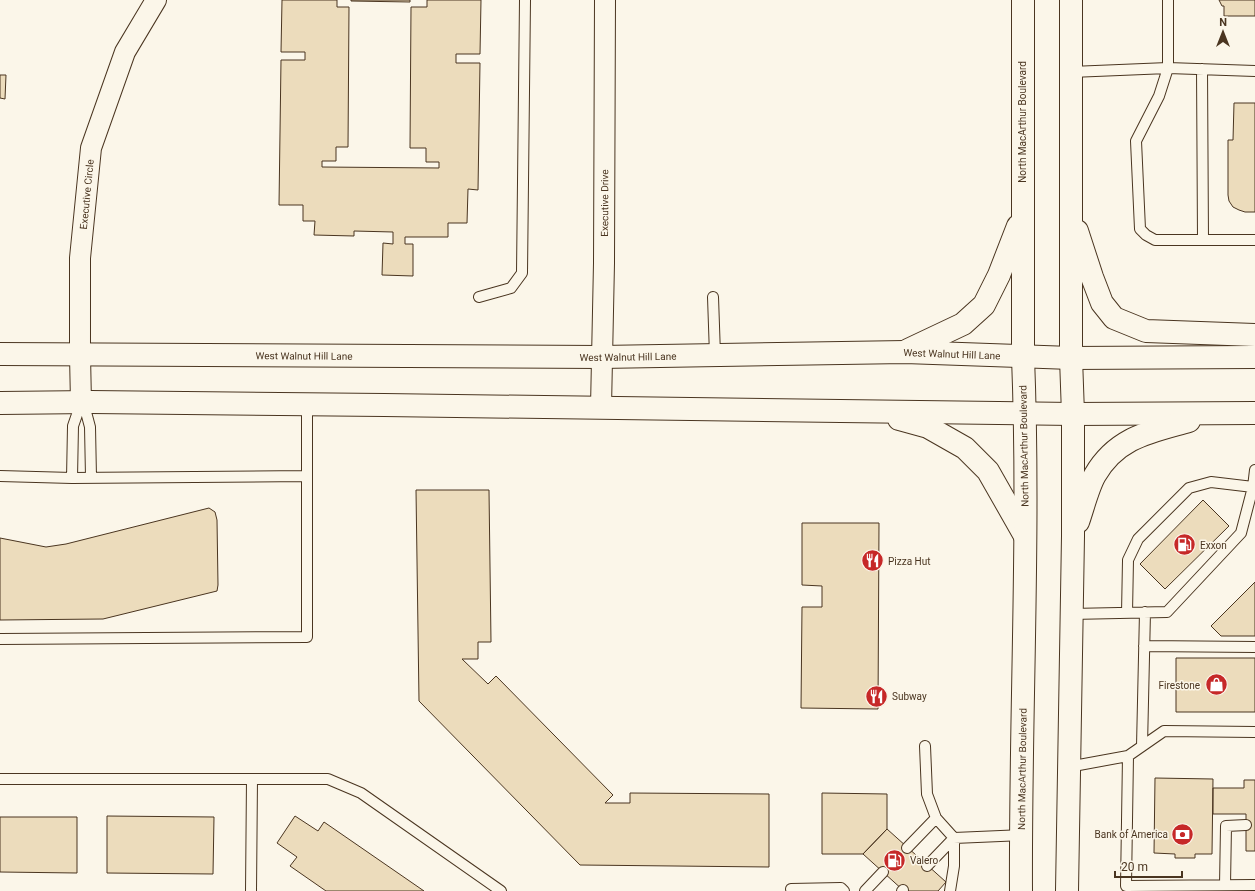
<svg xmlns="http://www.w3.org/2000/svg" width="1255" height="891" font-family="Roboto,sans-serif">
	<style>
		.building { fill: #ecdcbc; stroke: #4a3520 }
		.lines { fill: none; stroke-linecap: round; stroke-linejoin: round }
		.lane-casing { stroke: #4a3520; stroke-width: 12 }
		.street-casing { stroke: #4a3520; stroke-width: 22 }
		.secondary-casing { stroke: #4a3520; stroke-width: 24 }
		.lane { stroke: #fbf6e9; stroke-width: 10 }
		.street { stroke: #fbf6e9; stroke-width: 20 }
		.secondary { stroke: #fbf6e9; stroke-width: 22 }
		.labels { text-anchor: middle; dominant-baseline: central; stroke-width: 3; stroke-linejoin: round; paint-order: stroke }
		.street-label { font-size: 10px; fill: #4a3520; stroke: #fbf6e9 }
		.poi-label { font-size: 10px; fill: #4a3520; stroke: #fbf6e9; text-anchor: start }
	</style>
	<rect width="100%" height="100%" fill="#fbf6e9"/>
	<!-- building -->
	<path class="building" d="M282,0H337V7H349L348,147H336V161H322V167L439,168V162H426V148H410L411,7H427V0H481L480,54H456V63H480L478,190L468,189L467,223H448V237H405V244H413V276L382,275L383,243L393,244V232L354,231V236L314,235L315,221H303V205H279L281,60H305V52H281Z
		M351,0H410V2L351,1Z
		M1219,0H1255V16H1224V6H1222Z
		M0,75H6L5,99L0,98Z
		M1234,103H1255V212H1245L1239,210L1233,207L1229,201L1228,195V140H1233Z
		M416,490H489L491,642H478V659H462L488,684L496,676L613,795L605,803H630V793L769,794V867L580,865L419,701Z
		M1203,500L1229,526L1165,589L1140,564Z
		M209,508L215,512L217,520L218,585L217,591L103,619L0,620V538L46,547L66,544Z
		M802,523H879L878,709L801,708L802,607H822V586L802,585Z
		M1255,582V636H1221L1211,626Z
		M1176,658H1255V712H1176Z
		M1155,778L1213,779L1212,854H1195V858H1175V854L1154,853Z
		M1244,780H1255V851H1246V814H1213V788H1244Z
		M822,793L887,794V829L863,854H822Z
		M107,816L214,817L213,874L107,873Z
		M295,816L318,831L324,822L424,891H326L290,866L297,857L277,843Z
		M0,817H77V873L0,872Z
		M887,829L946,882L938,891H904L863,854Z"/>
	<g class="lines">
		<defs>
			<path id="lane" d="M1168,0V68L1159,96L1136,141L1140,229L1146,235L1155,240H1255
				M1202,69L1203,240
				M1071,72L1168,68L1255,71
				M479,297L511,288L522,273L525,0
				M713,297L715,355
				M81,403L86,412L90,427L91,477
				M0,476L72,478L307,476
				M72,478L73,426L81,403
				M1127,613L1128,560L1138,539L1189,488L1211,482L1253,487
				M1071,614L1167,612L1241,533L1253,487L1255,470
				M0,639L307,637V404
				M1144,646L1255,647
				M925,746L927,794L936,818L954,838V866L950,891
				M1142,746L1145,612
				M1128,756L1126,886L1255,885
				M1068,767L1128,756L1164,731L1255,732
				M0,779H328L361,793L501,891
				M907,848L936,818
				M927,866L954,838L1021,835
				M1225,885L1226,826L1246,825
				M791,889L841,888L844,891
				M251,891L252,779
				M865,891L883,872
				M902,891L903,890"/>
			<g id="street">
				<path id="s1" d="M81,403L80,355V258L91,148L125,52L156,0"/>
				<path id="s2" d="M601,407L604,263L605,0"/>
			</g>
			<g id="secondary">
				<path d="M1077,231L1092,277L1102,303L1114,318L1146,331L1255,335"/>
				<path d="M908,350L963,324L984,305L999,275L1018,226"/>
				<path id="s3" d="M0,354L601,357L905,352L1071,358L1255,357"/>
				<path d="M0,403L91,402L384,405L1073,414L1255,413"/>
				<path d="M899,419L928,427L965,448L988,471L1025,536"/>
				<path d="M1078,522C1083,508 1088,487 1095,475C1117,437 1150,432 1189,421"/>
				<path id="s4" d="M1021,891C1020,713 1030,535 1023,357V0"/>
				<path d="M1067,891L1073,536V414L1071,358V0"/>
			</g>
		</defs>
		<!-- lane casing -->
		<use href="#lane" class="lane-casing"/>
		<!-- street casing -->
		<use href="#street" class="street-casing"/>
		<!-- secondary casing -->
		<use href="#secondary" class="secondary-casing"/>
		<!-- lane -->
		<use href="#lane" class="lane"/>
		<!-- street -->
		<use href="#street" class="street"/>
		<!-- secondary -->
		<use href="#secondary" class="secondary"/>
	</g>
	<!-- icons -->
	<defs>
		<symbol id="fuel-disc" viewBox="-11 -11 22 22"><circle r="9.5" fill="#c62828" stroke="#fbf6e9"/><path d="M-5.5-6h7V0h2V4h1.3V-2.5L3-4.5l.8-.8L6-3V5H2.5V1h-1V6h-7ZM-4.2-4.7v3.2H.2V-4.7Z" fill="#fff"/></symbol>
		<symbol id="restaurant-disc" viewBox="-11 -11 22 22"><circle r="9.5" fill="#c62828" stroke="#fbf6e9"/><path d="M-5-6h1v4h1v-4h1v4h1v-4h1v5L-1.5 .5V6h-2V.5L-5-1ZM5-6V6H3V1.5H1.5Q1.5-4 5-6Z" fill="#fff"/></symbol>
		<symbol id="shop-disc" viewBox="-11 -11 22 22"><circle r="9.5" fill="#c62828" stroke="#fbf6e9"/><path d="M-5-2.5h2.3a2.7 3.5 0 0 1 5.4 0H5L5.5 6h-11ZM-1.5-2.5h3a1.5 2.3 0 0 0-3 0Z" fill="#fff"/></symbol>
		<symbol id="bank-disc" viewBox="-11 -11 22 22"><circle r="9.5" fill="#c62828" stroke="#fbf6e9"/><path d="M-6-4H6V4H-6ZM0-2.3a2.3 2.3 0 1 0 0 4.6a2.3 2.3 0 1 0 0-4.6Z" fill="#fff"/></symbol>
	</defs>
	<g fill-rule="evenodd">
		<use href="#fuel-disc" x="1172" y="532" width="25" height="25"/>
		<use href="#restaurant-disc" x="860" y="548" width="25" height="25"/>
		<use href="#shop-disc" x="1204" y="672" width="25" height="25"/>
		<use href="#restaurant-disc" x="864" y="684" width="25" height="25"/>
		<use href="#bank-disc" x="1170" y="822" width="25" height="25"/>
		<use href="#fuel-disc" x="882" y="848" width="25" height="25"/>
	</g>
	<g class="labels">
		<!-- street labels -->
		<g class="street-label">
			<text transform="translate(1022 122) rotate(-90)">North MacArthur Boulevard</text>
			<text stroke="none"><textPath href="#s1" startOffset="209">Executive Circle</textPath></text>
			<text stroke="none"><textPath href="#s2" startOffset="204">Executive Drive</textPath></text>
			<text stroke="none"><textPath href="#s3" startOffset="952">West Walnut Hill Lane</textPath></text>
			<text stroke="none"><textPath href="#s3" startOffset="304">West Walnut Hill Lane</textPath></text>
			<text stroke="none"><textPath href="#s3" startOffset="628">West Walnut Hill Lane</textPath></text>
			<text transform="translate(1024 446) rotate(-91)">North MacArthur Boulevard</text>
			<text stroke="none"><textPath href="#s4" startOffset="122">North MacArthur Boulevard</textPath></text>
		</g>
		<!-- poi labels -->
		<g class="poi-label">
			<text x="1200" y="545">Exxon</text>
			<text x="888" y="561">Pizza Hut</text>
			<text x="1200" y="685" text-anchor="end">Firestone</text>
			<text x="892" y="696">Subway</text>
			<text x="1168" y="834" text-anchor="end">Bank of America</text>
			<text x="910" y="860">Valero</text>
		</g>
	</g>
	<!-- north arrow -->
	<g transform="translate(1223 32)" stroke="#fbf6e9" stroke-width="3" paint-order="stroke">
	<path d="M0-3L7 15L0 10L-7 15Z" fill="#4a3520"/>
	<text y="-6" font-size="11" font-weight="bold" text-anchor="middle" fill="#4a3520">N</text>
	</g>
	<!-- scale -->
	<path d="M1115 871v6h67v-6" fill="none" stroke="#4a3520" stroke-width="2"/>
	<text x="1121" y="871" font-size="12" fill="#4a3520" stroke="#fbf6e9" stroke-width="3" paint-order="stroke">20 m</text>
</svg>
